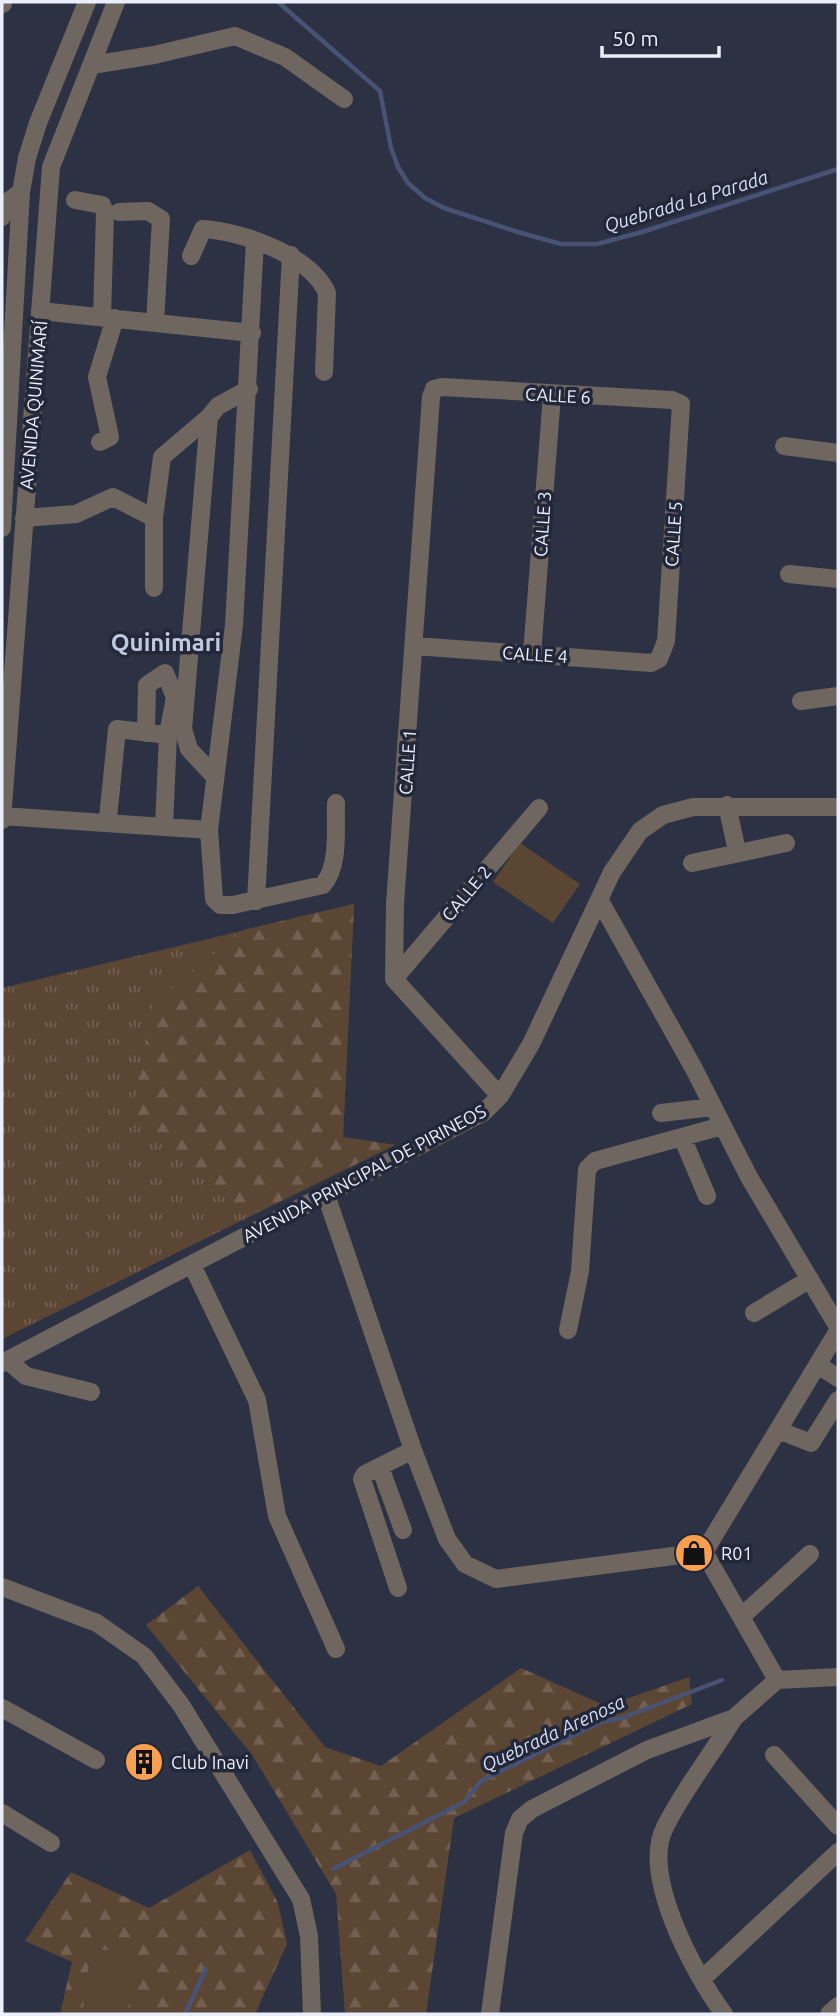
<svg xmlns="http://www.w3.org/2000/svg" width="840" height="2016" font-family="Ubuntu,sans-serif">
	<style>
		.grass { fill: url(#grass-tufts) }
		.forest { fill: url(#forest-firs) }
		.garden { fill: #5b4533 }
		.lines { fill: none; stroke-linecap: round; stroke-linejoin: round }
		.stream { stroke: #485274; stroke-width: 4.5 }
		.minor { stroke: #6f6660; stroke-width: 18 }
		.labels { text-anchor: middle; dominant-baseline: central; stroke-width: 7; stroke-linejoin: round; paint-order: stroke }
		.street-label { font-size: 18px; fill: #ebeffb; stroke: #222839 }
		.poi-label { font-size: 18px; fill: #ebeffb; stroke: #222839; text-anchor: start }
		.water-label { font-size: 19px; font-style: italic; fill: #d5def7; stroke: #222839 }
		.district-label { font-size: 24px; font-weight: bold; fill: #c0c9df; stroke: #222839 }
	</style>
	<defs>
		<pattern id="grass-tufts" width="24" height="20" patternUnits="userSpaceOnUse" patternTransform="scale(1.75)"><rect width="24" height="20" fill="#5b4533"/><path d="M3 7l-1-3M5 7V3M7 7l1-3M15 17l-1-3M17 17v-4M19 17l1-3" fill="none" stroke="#736051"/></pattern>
		<pattern id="forest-firs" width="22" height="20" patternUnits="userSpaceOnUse" patternTransform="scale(1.75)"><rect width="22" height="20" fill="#5b4533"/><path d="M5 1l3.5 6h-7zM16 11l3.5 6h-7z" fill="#736051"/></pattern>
	</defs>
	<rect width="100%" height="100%" fill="#2c3244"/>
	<!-- grass -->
	<path class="grass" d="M354,904L343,1137L395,1145L2,1339V988Z"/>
	<!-- forest -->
	<path class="forest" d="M354,904L343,1137L395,1145L248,1217L132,1113L153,1004L243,930Z
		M198,1586L325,1747L381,1766L521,1668L606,1706L689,1677L692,1704L454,1818L426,2014H345L336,1894L253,1756L146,1625Z
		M250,1850L278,1903L287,1944L255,2014H60L72,1962L25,1941L71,1872L149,1908Z"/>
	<!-- garden -->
	<path class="garden" d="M520,843L580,884L553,923L493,882Z
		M91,1949L135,1953L127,2014H82Z"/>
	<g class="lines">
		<!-- stream -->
		<path class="stream" d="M278,2L380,91L391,148L398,167L408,183L425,198L444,208L518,232L561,244H597L642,232L838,169
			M333,1869L464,1802L481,1781L601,1722L622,1718L722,1680
			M185,2014L206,1969"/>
		<!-- minor -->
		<path class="minor" d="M2,4H3
			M92,65L154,55L235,36L285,57L344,99
			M75,200L102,205L105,213L102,317
			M119,212L148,211L161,219L155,322
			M2,217L7,202L21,192
			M255,241L234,625L209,830L214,899L220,905H233L323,885C340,865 335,828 336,803
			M191,256L203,229C242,231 311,256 327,293L324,372
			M40,311L252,333
			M100,442L110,437L97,377L115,318
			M784,446L838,453
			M24,518L76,514L113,497L154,518V588
			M154,518L162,457L209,417
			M2,528L21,192L27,158L38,123L87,2
			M789,574L838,579
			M414,646L651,663L659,659L666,641L681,404L672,400L442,387L434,389L431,397L395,904L394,979L500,1096
			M532,654L552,395
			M801,701L838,696
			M146,733L147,685L165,673L175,697L168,735
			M215,777L189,749L183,729L209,417L218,406L249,389
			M727,805L737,851
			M2,816L209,830
			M108,818L117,729L168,735L164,827
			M2,820L51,167L116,2
			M692,863L786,843
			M256,901L291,255
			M600,901L693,1067L749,1177L838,1327
			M394,979L539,808
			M661,1113L713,1107
			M682,1137L707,1196
			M326,1195L413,1450L447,1539L465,1564L496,1579L704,1552L838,1331
			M192,1265L257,1400L277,1516L336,1649
			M754,1313L810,1279
			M568,1330L580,1271L587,1169L595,1161L722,1126
			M7,1360L26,1376L91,1392
			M2,1363L484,1112L500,1096L531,1044L612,872L640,831L663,815L693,807H838
			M818,1365L838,1378
			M778,1430L811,1443L838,1400
			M380,1467L403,1530
			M704,1552L777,1680
			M2,1587L97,1623L144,1656L181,1705L301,1899L309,1936L312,2014
			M398,1588L362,1479L365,1474L413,1450
			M741,1617L810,1554
			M2,1708L96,1760
			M774,1755L838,1826
			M2,1813L51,1843
			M702,1979L838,1852
			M490,2014L514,1833L520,1819L532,1809L647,1750L734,1718
			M724,2014C695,1975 640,1875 665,1827C684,1789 712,1754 734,1718L777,1680L838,1677
			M829,2014L838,2006"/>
	</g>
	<!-- icons -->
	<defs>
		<symbol id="shop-disc" viewBox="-11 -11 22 22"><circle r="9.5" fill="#fa9f4f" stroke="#222839"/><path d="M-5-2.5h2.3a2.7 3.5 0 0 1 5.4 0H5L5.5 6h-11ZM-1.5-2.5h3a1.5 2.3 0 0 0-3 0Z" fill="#111"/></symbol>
		<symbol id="building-disc" viewBox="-11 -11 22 22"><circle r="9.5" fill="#fa9f4f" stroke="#222839"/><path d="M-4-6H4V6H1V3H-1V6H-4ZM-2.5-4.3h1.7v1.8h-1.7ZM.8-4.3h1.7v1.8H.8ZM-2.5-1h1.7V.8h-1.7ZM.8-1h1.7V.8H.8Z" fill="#111"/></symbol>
	</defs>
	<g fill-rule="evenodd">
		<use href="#shop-disc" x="672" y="1531" width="44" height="44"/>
		<use href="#building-disc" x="122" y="1740" width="44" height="44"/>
	</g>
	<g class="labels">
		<!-- street labels -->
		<g class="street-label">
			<text transform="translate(558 395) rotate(3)">CALLE 6</text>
			<text transform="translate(33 405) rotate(-85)">AVENIDA QUINIMARÍ</text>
			<text transform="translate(542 524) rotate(-86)">CALLE 3</text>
			<text transform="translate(673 534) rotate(-86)">CALLE 5</text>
			<text transform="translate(535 654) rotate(4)">CALLE 4</text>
			<text transform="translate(407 762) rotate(-86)">CALLE 1</text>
			<text transform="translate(466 893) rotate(-50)">CALLE 2</text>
			<text transform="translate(364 1173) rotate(-28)">AVENIDA PRINCIPAL DE PIRINEOS</text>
		</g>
		<!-- poi labels -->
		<g class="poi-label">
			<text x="721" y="1553">R01</text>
			<text x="171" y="1762">Club Inavi</text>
		</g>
		<!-- water labels -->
		<g class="water-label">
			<text transform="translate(686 201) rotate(-17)">Quebrada La Parada</text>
			<text transform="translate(553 1733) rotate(-25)">Quebrada Arenosa</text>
		</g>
		<!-- district labels -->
		<g class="district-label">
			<text x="166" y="642">Quinimari</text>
		</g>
	</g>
	<!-- border -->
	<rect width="840" height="2016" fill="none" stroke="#ebeffb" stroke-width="7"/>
	<!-- scale -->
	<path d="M602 46v10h117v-10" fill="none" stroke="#ebeffb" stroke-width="3.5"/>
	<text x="612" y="46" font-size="21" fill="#ebeffb" stroke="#222839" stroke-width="5" paint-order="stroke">50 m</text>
</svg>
